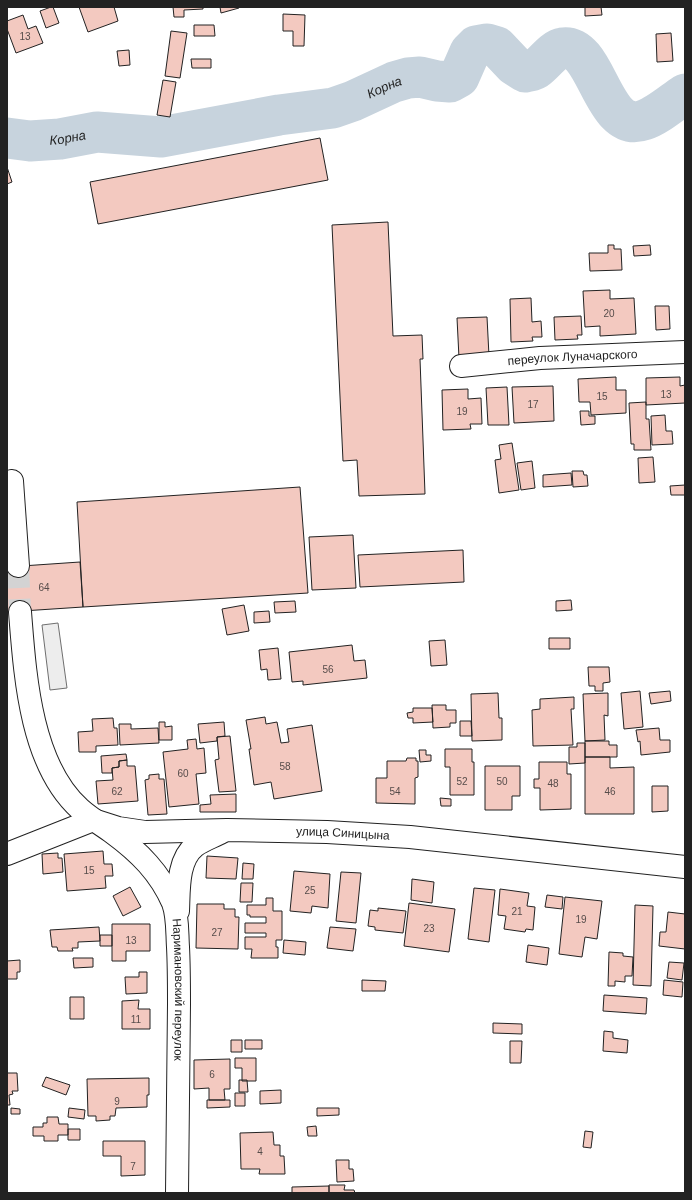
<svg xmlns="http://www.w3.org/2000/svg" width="692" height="1200" font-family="Arial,sans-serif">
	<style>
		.parking { fill: #ededed; stroke: #6f6f6f }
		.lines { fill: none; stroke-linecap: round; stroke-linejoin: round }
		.river { stroke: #c7d3dd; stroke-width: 41 }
		.building { fill: #f3c9c0; stroke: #222 }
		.minor-tunnel { stroke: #d3d3d3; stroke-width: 22; stroke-dasharray: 22 11; stroke-linecap: butt }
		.minor-casing { stroke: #222; stroke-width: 24 }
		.minor { stroke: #fff; stroke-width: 22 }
		.labels { text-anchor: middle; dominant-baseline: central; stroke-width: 3; stroke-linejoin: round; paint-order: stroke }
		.number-label { font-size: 10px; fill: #564c4a }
		.street-label { font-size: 12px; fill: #222; stroke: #fff }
		.water-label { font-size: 13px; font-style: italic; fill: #222; stroke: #fff }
	</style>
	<rect width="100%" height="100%" fill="#fff"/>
	<!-- parking -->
	<path class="parking" d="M58,623L67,688L50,690L42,625Z"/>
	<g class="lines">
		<!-- river -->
		<path class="river" id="s1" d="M7,138L30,141L60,139L97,132L161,137L279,115L333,108L353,101L394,82L408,78L420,77L437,81L450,82L459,77L470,52L476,46L487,44L497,47L514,65L525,72C529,71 534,71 537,68C544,63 554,49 562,48C598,42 601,135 644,120C657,116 673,102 685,94"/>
	</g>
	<!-- building -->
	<path class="building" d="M51,7H53L59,23L46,28L40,11Z
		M79,7H114L118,21L88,32Z
		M173,7H203V9L184,10V17H174Z
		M220,7H238L239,8L221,13Z
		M585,7H601L602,15L585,16Z
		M283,14L305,15L304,46H293V31H283Z
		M23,15L28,29L36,26L43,43L16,53L7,29V21Z
		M194,25H214L215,36H194Z
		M171,31L187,33L180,78L165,76Z
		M671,33L673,61L657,62L656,34Z
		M129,50L130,65L119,66L117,51Z
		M191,59H211V68H192Z
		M163,80L176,82L170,117L157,115Z
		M320,138L328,180L98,224L90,182Z
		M7,167L12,182L7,184Z
		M388,222L393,336L422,335L423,359H420L425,494L359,496L357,460L343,461L332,225Z
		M608,245H614V249H621L622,270L590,271L589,253H608Z
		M650,245L651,255L634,256L633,246Z
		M610,290V299L634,298L636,334L600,336V326L585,327L583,291Z
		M531,298L532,322L541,321L542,337H532L533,341L511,342L510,299Z
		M655,306H669L670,329L656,330Z
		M581,316L582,335H577L578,339L555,340L554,317Z
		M487,317L489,356L459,358L457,318Z
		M616,377V390H626V413L591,415L590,402H579L578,379Z
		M680,377V386L685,385V403L646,405V378Z
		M553,386L554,421L514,423L512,387Z
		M507,387L509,425H488L486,388Z
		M468,389V399L481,398L482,424H470L471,429L443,430L442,390Z
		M646,402V419H649L651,450H634V444H631L629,403Z
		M580,411H589V416H595V424L581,425Z
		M665,415L666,431H672L673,444L652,445L651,416Z
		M512,443L519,490L499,493L495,460L501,459L499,445Z
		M653,457L655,482L639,483L638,458Z
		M532,461L535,488L521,490L517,463Z
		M572,471H583L584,475H587L588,486L573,487Z
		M571,473L572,485L543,487V475Z
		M685,485V495H671L670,486Z
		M300,487L308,593L83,607L77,502Z
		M353,535L356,588L312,590L309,537Z
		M463,550L464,582L360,587L358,555Z
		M80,562L83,607L7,612V567Z
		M571,600L572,610L556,611V601Z
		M295,601L296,612L275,613L274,602Z
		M244,605L249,631L227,635L222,609Z
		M269,611L270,622L254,623V612Z
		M549,638H570V649H549Z
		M445,640L447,665L431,666L429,641Z
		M352,645L354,661L365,660L367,678L303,685V681L292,682L289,652Z
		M278,648L281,679L268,680L267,669L261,670L259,650Z
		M588,667H609L610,682L603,683V691H595V686H589Z
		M640,691L643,727L624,729L621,693Z
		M670,691L671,701L651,704L649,693Z
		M498,693L499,718H502V740L472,741L471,694Z
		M608,693V716L604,715L605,740L585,741L583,694Z
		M574,697V709H571L573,745L533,746L532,710L540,709V699Z
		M432,705H446V710H456V723H450V727L433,728Z
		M413,708H432L433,722L413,723V718H408L407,713L413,712Z
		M265,717L266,724L277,722L281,743L289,742L287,729L312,725L322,791L274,799L271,782L254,785L249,749H251L246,720Z
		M113,718L114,728H117L118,745L96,746V752H79L78,732L93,731L92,719Z
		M460,721H471L472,736H460Z
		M159,722H165V727L172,726V740H159Z
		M224,722L225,736L217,737V741L200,743L198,724Z
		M119,724H131V729L158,728L159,743L120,745Z
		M659,728L660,740H670V752L641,755L640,741L638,742L636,730Z
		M230,736L236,791L219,792L215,760L219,759L217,737Z
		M196,739L197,749L204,748L206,773L196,774L199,804L169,807L163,752L188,749L187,740Z
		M585,741H609V745H617V757H585Z
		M577,743H585V763L569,764V747H577Z
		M445,749H472V762H474V795H450V767H445Z
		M419,750H426V755H431V761L420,762Z
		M126,754L127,760L119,761V767L112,768V773H102L101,756Z
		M585,757H610V768L634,767V814H585Z
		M407,758H416V761H418V777L415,778V804L376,803V778H387V761H406Z
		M127,760V766H135L138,801L98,804L96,781L113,780L112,768L119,767V761Z
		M539,762H567V774H571V809L540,810V788H534V779H539Z
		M485,766H520V796H512V810H485Z
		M159,774V779H164L167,814L148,815L145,780L149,779V775Z
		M652,786H668V811L652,812Z
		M236,794V812H200V805L211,804L210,795Z
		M440,798L451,799V806H441Z
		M103,851L104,864H112L113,876H105L106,888L67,891L64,854Z
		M58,853V858H62L63,872L43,874L42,854Z
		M207,856L238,858L236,879L206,878Z
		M243,863L254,864L253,879H242Z
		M294,871L330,874L328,908L312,906L311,913L290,911Z
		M341,872L361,873L356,923L336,921Z
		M412,879L434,882L432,903L411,900Z
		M241,883H253L252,902H240Z
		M130,887L141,907L123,916L113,896Z
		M474,888L495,890L489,942L468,939Z
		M500,889L529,893L527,906L535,907L533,930L526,929L525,932L504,929L506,916L498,915Z
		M547,895L563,897L562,909L545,907Z
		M565,897L602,901L597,939L585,937L582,957L559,954Z
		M266,898H273V911H282V940H276V947H278V958H251L252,949H245V937H266V933H245V923H266V917H250V915H247V905H266Z
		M409,903L455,909L449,952L404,946Z
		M197,904H224V909H235V917H239L238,949L196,948Z
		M635,905L653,906L651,986L633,985Z
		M378,908L406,911L403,933L375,930V927L368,926L370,910L378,911Z
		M668,912L685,914V949L659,946L660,932H666Z
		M112,924H150V951H126V961H112Z
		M99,927L100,941L78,942V948H72L73,951H58L57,947H52L50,930Z
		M330,927L356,929L353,951L327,948Z
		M100,935H112V946H100Z
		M284,940L306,942L305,955L283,953Z
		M528,945L549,948L547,965L526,962Z
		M609,952L623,953V956L633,957L632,976H625V982L615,981V986H608Z
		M73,958H93V967L74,968Z
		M20,960V972H17V979H7V961Z
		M669,962L684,963L682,980L667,978Z
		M139,972H147V993L126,994L125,977H139Z
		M362,980L386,981L385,991H362Z
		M664,980L683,982L682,997L663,995Z
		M604,995L647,998L646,1014L603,1011Z
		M70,997H84V1019H70Z
		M139,1000L138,1009H150V1029H122V1001Z
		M493,1023L522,1024V1034L493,1033Z
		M604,1031L613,1032V1038L628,1040L627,1053L603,1051Z
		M231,1040H242V1052H231Z
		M245,1040H262V1049H245Z
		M510,1041H522L521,1063H510Z
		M235,1058H256V1081H242V1068H235Z
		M230,1059V1089H224L225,1100H209V1088L194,1089V1060Z
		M7,1073H17L18,1091H12L13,1094L9,1095L10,1105H7Z
		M46,1077L70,1085L66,1095L42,1086Z
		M149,1078V1095H147V1107L116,1108L115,1116H110V1120L96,1121V1116H88L87,1079Z
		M239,1080H247L248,1092H239Z
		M281,1090V1103L260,1104V1091Z
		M235,1093H245V1106H235Z
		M207,1100H230V1107L207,1108Z
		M11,1108L20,1109V1114H11Z
		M69,1108L85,1110L84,1119L68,1117Z
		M317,1108H339V1115L317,1116Z
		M47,1117H58L59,1124H68V1135H58V1141H44V1136H33V1127H43V1123H47Z
		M316,1126L317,1136H308L307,1127Z
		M68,1129H80V1140H68Z
		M585,1131L593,1132L591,1148L583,1147Z
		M273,1132L274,1145H280V1156H284L285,1174H259L260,1169H241L240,1133Z
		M103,1141H145V1175L121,1176V1156H103Z
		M336,1160H349V1169H353L354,1181L337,1182Z
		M329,1185H345L344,1190H354L355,1193H329Z
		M329,1186V1193H292V1187Z"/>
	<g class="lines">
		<!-- minor-tunnel -->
		<path class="minor-tunnel" d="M18,566L20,612"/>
		<defs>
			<g id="minor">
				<path id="s2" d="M461,366L540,358L685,352"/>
				<path d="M12,481L18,566"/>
				<path id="s3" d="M20,612C25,674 30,764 80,809C90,818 102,825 113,833C139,852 160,873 173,903C178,916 177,932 178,947C179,966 179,985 179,1004C178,1067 178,1130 177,1193"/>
				<path id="s4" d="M7,854L93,820L118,828L145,832L227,830L327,832L410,837L685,867"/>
				<path d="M178,911C179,891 177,860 195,846C203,840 213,837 222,832"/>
			</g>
		</defs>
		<!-- minor casing -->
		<use href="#minor" class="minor-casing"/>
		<!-- minor -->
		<use href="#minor" class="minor"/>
	</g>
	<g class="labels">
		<!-- number labels -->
		<g class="number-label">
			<text x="25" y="36">13</text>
			<text x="609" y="313">20</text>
			<text x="666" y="394">13</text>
			<text x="602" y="396">15</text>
			<text x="533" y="404">17</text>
			<text x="462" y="411">19</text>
			<text x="44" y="587">64</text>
			<text x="328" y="669">56</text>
			<text x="285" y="766">58</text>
			<text x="183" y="773">60</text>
			<text x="462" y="781">52</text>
			<text x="502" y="781">50</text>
			<text x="553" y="783">48</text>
			<text x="117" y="791">62</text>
			<text x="395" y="791">54</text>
			<text x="610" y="791">46</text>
			<text x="89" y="870">15</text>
			<text x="310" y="890">25</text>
			<text x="517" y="911">21</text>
			<text x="581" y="919">19</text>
			<text x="429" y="928">23</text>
			<text x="217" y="932">27</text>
			<text x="131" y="940">13</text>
			<text x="136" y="1019">11</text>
			<text x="212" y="1074">6</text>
			<text x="117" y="1101">9</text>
			<text x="260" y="1151">4</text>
			<text x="133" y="1166">7</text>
		</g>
		<!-- street labels -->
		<g class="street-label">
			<text stroke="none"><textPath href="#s2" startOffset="112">переулок Луначарского</textPath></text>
			<text stroke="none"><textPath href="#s4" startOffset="344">улица Синицына</textPath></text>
			<text stroke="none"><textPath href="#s3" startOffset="432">Наримановский переулок</textPath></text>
		</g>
		<!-- water labels -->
		<g class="water-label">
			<text stroke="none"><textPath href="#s1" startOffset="385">Корна</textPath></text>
			<text stroke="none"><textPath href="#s1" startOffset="61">Корна</textPath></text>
		</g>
	</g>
	<!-- border -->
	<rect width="692" height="1200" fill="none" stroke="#222222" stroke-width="16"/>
</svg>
